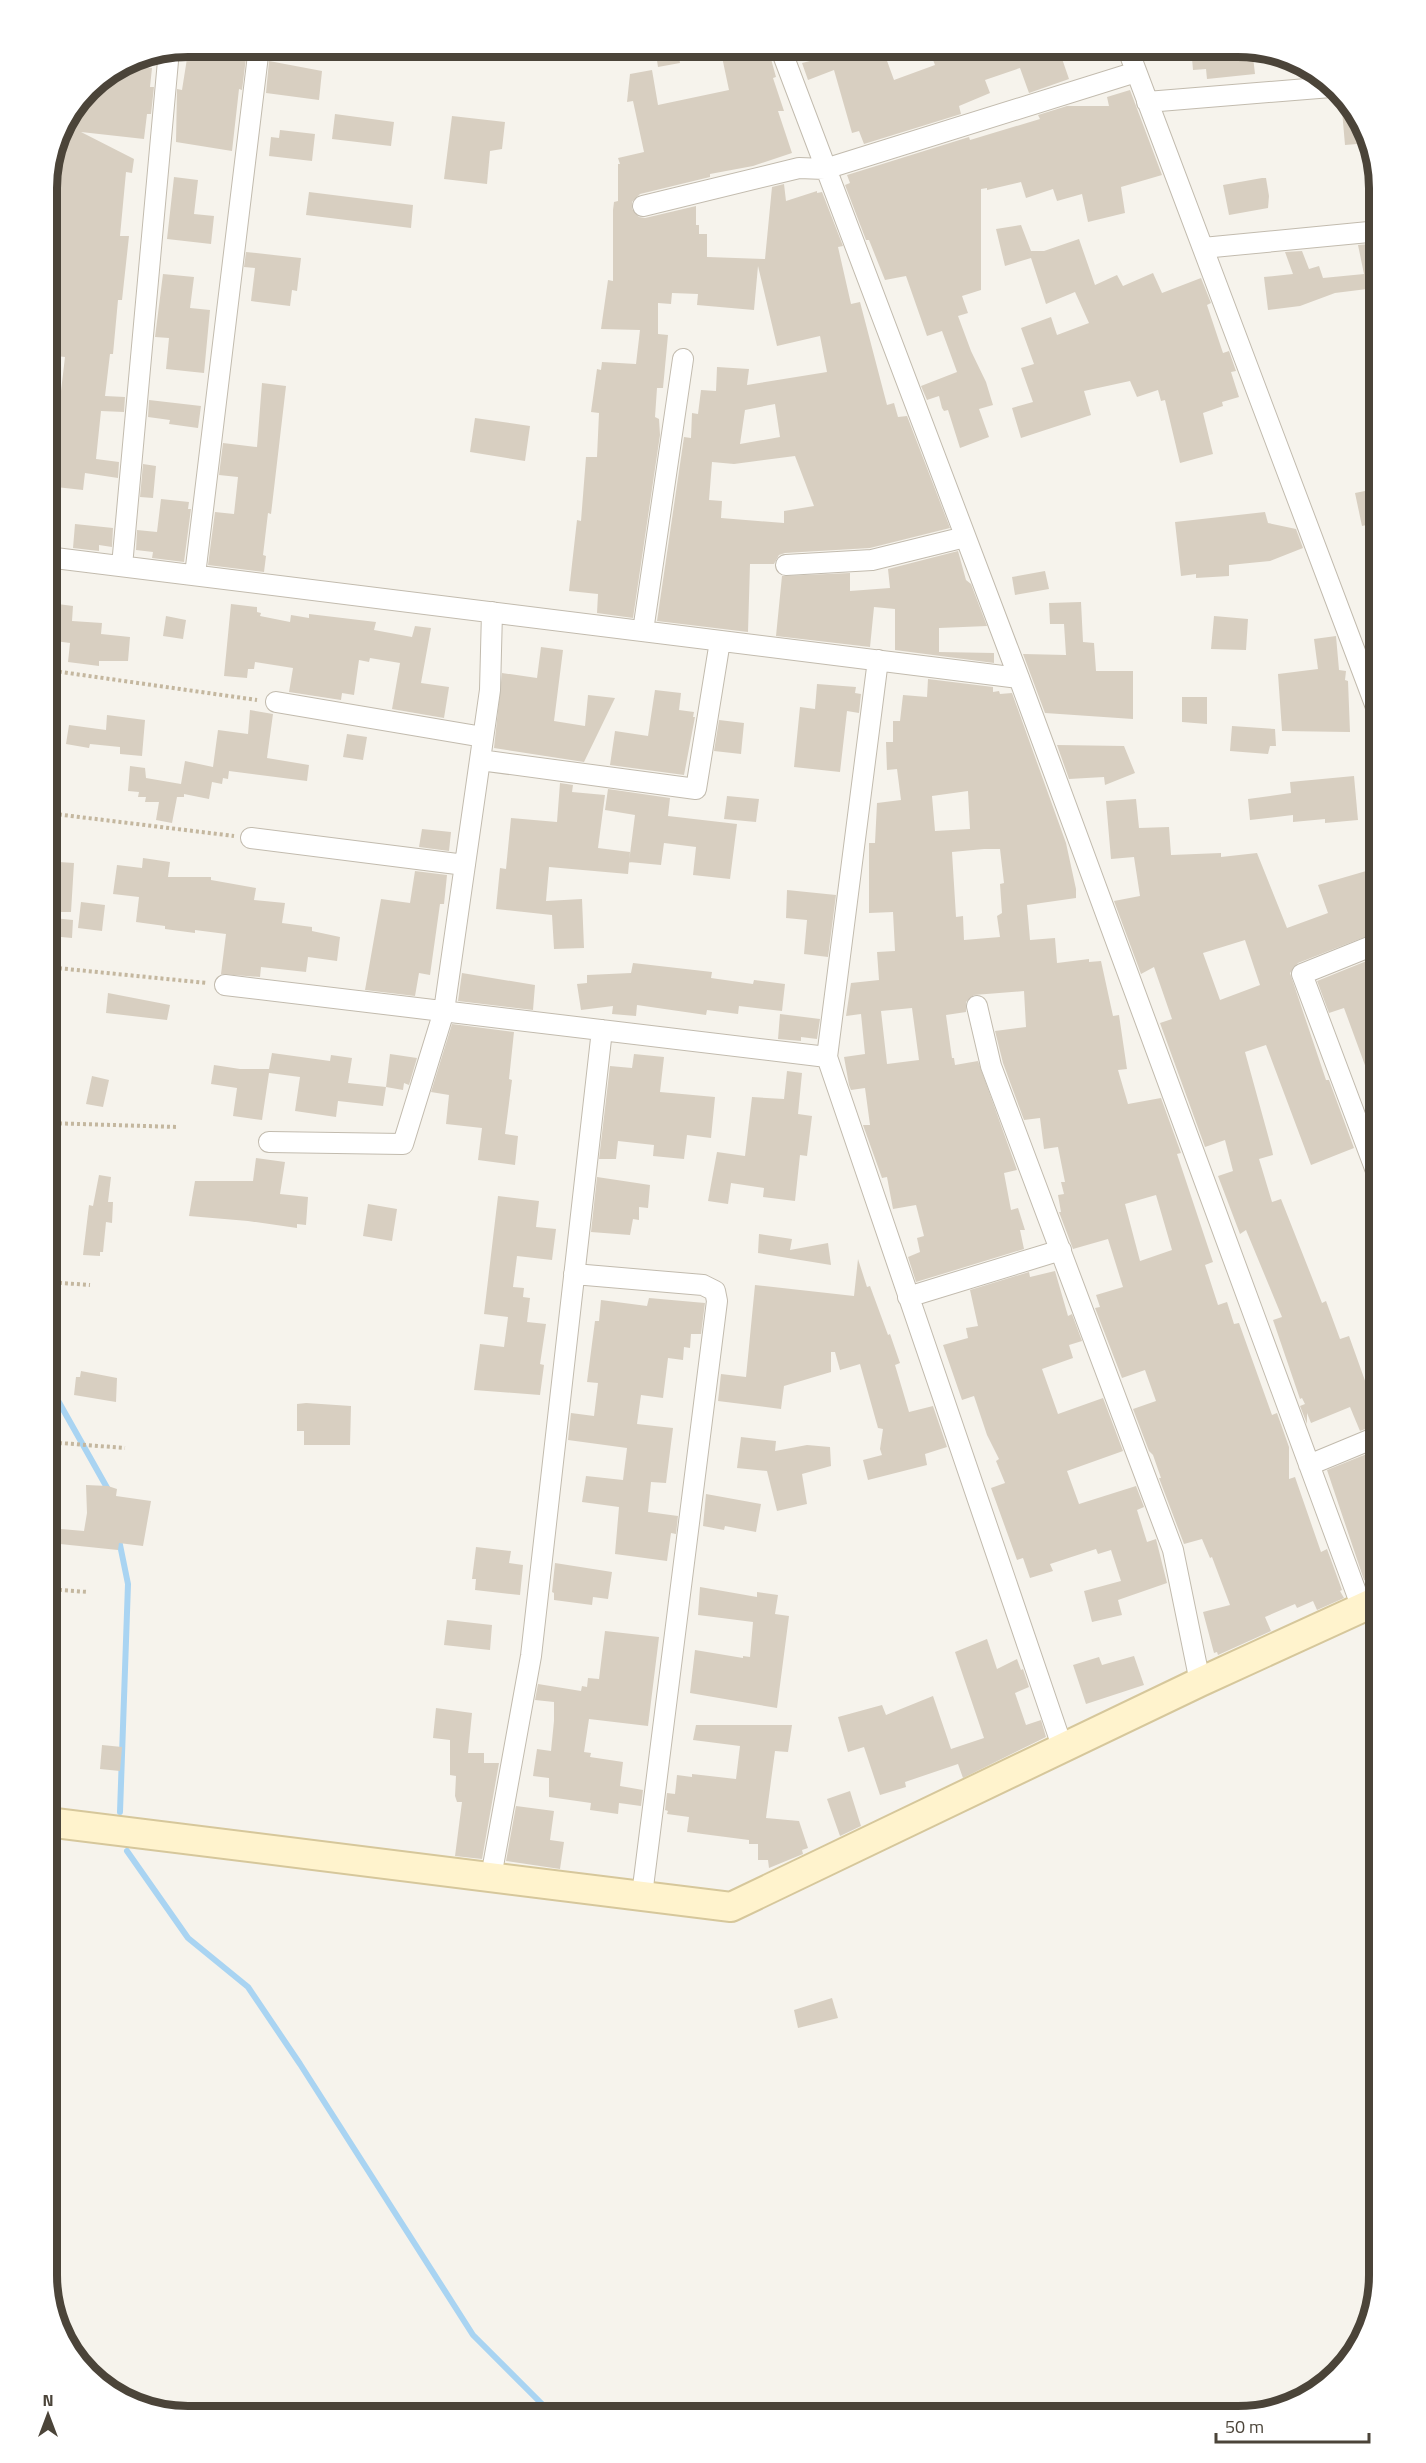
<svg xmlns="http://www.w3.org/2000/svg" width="1426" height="2463" font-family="'Titillium Web',sans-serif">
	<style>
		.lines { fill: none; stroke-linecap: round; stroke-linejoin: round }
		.stream { stroke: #a9d4f2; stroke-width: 6 }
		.building { fill: #d8cfc1; fill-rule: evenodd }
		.street-casing { stroke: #c2bbae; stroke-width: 22 }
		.secondary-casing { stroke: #d6c79b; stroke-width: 32 }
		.path { stroke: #c4b79f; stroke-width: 4; stroke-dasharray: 3 3; stroke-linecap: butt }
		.street { stroke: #fff; stroke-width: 20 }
		.secondary { stroke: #fff3cd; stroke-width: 28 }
		.rim { fill: none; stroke: #4b4439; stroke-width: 8 }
	</style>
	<rect width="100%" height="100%" fill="#f6f3ec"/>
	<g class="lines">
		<!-- stream -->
		<path class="stream" d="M47,1381L110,1493
			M118,1535L128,1584L120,1812
			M127,1851L188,1938L248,1987L300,2064L473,2335L554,2416"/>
	</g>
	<!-- building -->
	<path class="building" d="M189,46L244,47L243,57L246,58L242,90L239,89L238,98L232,151L176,142L177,89L182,90Z
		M655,47H677L680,63L658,67Z
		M837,47H882L894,80L935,65L928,47H1058L1069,79L1029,93L1020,68L985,80L990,93L959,106L961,114L864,144L859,131L852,133L834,70L808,80L802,63L818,59L817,56Z
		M1191,47L1252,48L1255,74L1207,79L1206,69L1193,70Z
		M768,48L776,77L773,78L784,111H778L792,153L753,166L710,174V177L640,194L632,202V209L639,217L645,218L696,206V225H699V234H707V257L765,259L772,187L784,184L786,201L817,191V193L822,192L843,246L838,247L851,304L860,302L887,405L894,403L898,417L907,416L950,528L870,548L785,553L779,555L774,564H750L748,632L657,621L684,437L691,438L692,413L698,414L701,390L716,391L717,367L749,369L747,385L827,372L820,336L777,346L758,266L754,310L697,305L698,294L672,293L671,304L658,303V334L668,335L663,388H657L655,417L659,419L660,435L633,618L597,613L598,594L569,591L577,520L581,521L586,457H597L599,413L591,412L597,369L601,370L602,362L636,364L640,330L601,329L608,280L613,281V210L614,202L618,201V164H620L618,158L644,152L633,101L627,102L630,74L652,70L658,105L729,90L722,57ZM775,404L780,437L740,444L745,410ZM795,456L814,506L784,511V523L721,518L722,501L709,500L712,462L734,464Z
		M269,61L322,71L319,100L266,93Z
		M136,66L152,68L150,87H154L151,114H147L144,139L81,132L134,159L132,173L126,172L120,236H129L122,300H118L113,354H110L105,396L125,397L124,412L101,411L96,459L119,462L118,478L85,473L83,490L47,486V390L61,391L65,357L47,355V179L61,126L88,88L114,71L135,73Z
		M1130,90L1162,175L1121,187L1125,213L1088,222L1082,194L1057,201L1053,189L1026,198L1021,182L987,190V188L981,189V290L962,296L968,313L958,316L971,351L986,382L993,405L979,409L989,437L960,448L948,410L944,411L942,408L939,396L927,400L921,386L957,372L942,331L927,336L906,276L885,280L869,240H866L845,185L850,183L847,175L969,137L970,140L1040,119L1038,115L1067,106H1109L1107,97Z
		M1341,99L1365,126L1369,143L1345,145Z
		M335,114L394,122L391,146L332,139Z
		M452,116L505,122L502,149L490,151L487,184L444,179Z
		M280,130L315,134L312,161L269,156L271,137L279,138Z
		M174,177L198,180L194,214L214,216L211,244L167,239Z
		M1262,178H1266L1269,196L1268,208L1229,215L1223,185Z
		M309,192L413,205L411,228L306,215Z
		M1021,225L1031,251H1044L1079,239L1095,285L1117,275L1123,286L1153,273L1162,293L1201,278L1211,303L1207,305L1223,353L1229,351L1236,371L1231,372L1239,397L1222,402L1223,406L1203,413L1213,454L1180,463L1165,400L1161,401L1158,390L1137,397L1130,381L1084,391L1091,415L1021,438L1012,408L1033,402L1021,368L1034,364L1021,328L1051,317L1057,335L1089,323L1075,292L1046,304L1031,258L1005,266L996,229Z
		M1380,243V312L1373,313L1367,289L1335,293L1300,306L1268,310L1264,277L1293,274L1285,252L1302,251L1309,269L1319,266L1323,278L1364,274L1358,245Z
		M246,252L301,258L297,291L292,290L290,306L251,301L255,268L244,267Z
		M163,274L194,277L190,308L210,310L204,373L166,369L169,338L155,337Z
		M262,383L286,386L271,514L268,513L263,555L266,556L264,572L208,565L215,512L234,514L238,477L219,475L223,443L257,447Z
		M149,400L201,406L198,428L169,424L170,420L148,417Z
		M475,418L530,426L525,461L470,452Z
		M143,464L156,466L153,498L140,497Z
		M1380,488V522L1362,526L1355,493Z
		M161,499L189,502L188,509H191L184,562L152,558L153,552L136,550L137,530L157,532Z
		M1265,512L1268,523L1296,529L1303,548L1270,561L1229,565V576L1196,578V574L1181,576L1175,522Z
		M75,524L113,528L112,547L99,545V551L73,548Z
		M958,551L966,580L971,584L987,626L939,628V652L994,653V663L895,650V609L874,607L870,647L776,636L782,576L850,573V591L890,588L888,569Z
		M1045,571L1049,589L1015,595L1012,577Z
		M1081,602L1083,642L1094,643L1096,671H1133V719L1045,713L1023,654L1066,655L1064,624H1050L1049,603Z
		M50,603L73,606L72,621L102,623L101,634L130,637L128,661H99V666L68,662L70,643L47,640V617Z
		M231,604L257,607V612L261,613L260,616L290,622L291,615L309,618V614L376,622L374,630L412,637L415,626L431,628L421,683L449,687L444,718L392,709L400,663L370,658L369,662L359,660L354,695L342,693L341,700L289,692L293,668L255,662L254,669H248L247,678L224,676Z
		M166,616L186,620L183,639L163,636Z
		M1214,616L1248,619L1246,650L1211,649Z
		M1336,636L1339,670L1346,671L1345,680L1348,681L1350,732L1282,731L1278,674L1318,669L1314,639Z
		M541,647L563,650L554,721L585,726L588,695L615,698L584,762L494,748L502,673L537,678Z
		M928,679L993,687V692L999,691L1000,694L1012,693L1066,843L1076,889V898L1027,905L1030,940L1055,938L1057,963L1089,959V962L1101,961L1113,1016L1119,1015L1127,1069L1118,1070L1128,1104L1161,1098L1181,1153L1177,1154L1213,1262L1205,1265L1218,1305L1227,1302L1234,1324L1239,1323L1272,1415L1277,1413L1289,1447V1479L1295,1477L1321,1552L1327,1549L1342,1590L1340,1591L1344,1598L1317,1610L1313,1601L1297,1608L1295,1604L1265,1617L1271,1631L1218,1655L1217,1652L1214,1653L1203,1612L1230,1605L1212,1557L1210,1558L1202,1539L1184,1544L1159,1478H1161L1153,1455L1149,1451L1133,1409L1156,1401L1145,1370L1122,1378L1095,1308L1100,1307L1096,1295L1123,1287L1108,1239L1073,1249L1059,1212H1061L1058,1195L1064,1194L1061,1182H1065L1058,1147L1044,1149L1040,1118L1024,1120L1003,1063L995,1031L1026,1027L1024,991L974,995L966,1002V1012L946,1015L952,1058H954L955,1065L978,1061L1017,1170L1004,1173L1011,1210L1018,1208L1025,1230H1020L1024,1249L916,1282L908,1257L920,1252L917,1238L924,1236L916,1205L893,1209L887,1177L882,1178L863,1125H870L865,1088L851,1090L849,1085L844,1057L865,1054L861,1014L846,1016L851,983L879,980L877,952L895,951L893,912L869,913V843H875L877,803L901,800L897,769L887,770L886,742H893V721H900L903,695L927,697ZM968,791L970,829L935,831L932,796ZM984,849H1000L1004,883L1000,884L1002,913L997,916L1000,937L964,940L963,916L956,917L952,852ZM912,1008L919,1060L887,1064L881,1011ZM1156,1195L1172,1250L1140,1261L1125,1204Z
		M817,684L856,687L855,693L861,694L859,713L847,711L840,772L794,767L800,707L815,709Z
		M655,690L681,693L679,710L694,712L693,717H695L684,775L610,765L615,731L648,736Z
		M1182,697H1207V724L1182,722Z
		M250,710L273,714L267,758L309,765L307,781L229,771L228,779L223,778L222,784L212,782L209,799L184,794V797H177L172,823L156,820L159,802H145L146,797H138L139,792L128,791L130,766L145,768L146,778L181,784L185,761L213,767L218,730L248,734Z
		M107,715L145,720L142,756L120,754V747L90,744L89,748L66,744L69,725L106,730Z
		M719,720L744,723L741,754L714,751Z
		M1232,726L1275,729L1276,746H1270L1268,754L1230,751Z
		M347,734L367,737L363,760L343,757Z
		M1057,745L1124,746L1135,773L1105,785L1104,777L1069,779Z
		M1354,776L1358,820L1325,823V819L1293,822V815L1250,820L1248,799L1291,793L1290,782Z
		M560,783L573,785L572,792L605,795L598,848L630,852L628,874L549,867L546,901L582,899L584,948L554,949L552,915L496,909L500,868L506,869L511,818L557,822Z
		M608,789L670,798L668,816L737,824L730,879L693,875L696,847L664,843L661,865L629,862L635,815L605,810Z
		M727,796L759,799L756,822L724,819Z
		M1136,799L1139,828L1169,827L1171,855L1221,853V857L1257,853L1287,928L1328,913L1318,885L1380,867V931L1298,963L1290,973L1326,1080H1329L1354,1148L1311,1165L1266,1045L1245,1052L1272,1150L1273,1155L1259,1159L1272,1202L1281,1199L1322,1303L1326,1301L1340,1339L1349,1336L1368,1389L1379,1385V1424L1360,1431L1350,1407L1311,1423L1307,1413V1424L1300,1406L1305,1404L1302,1398L1300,1399L1273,1320L1282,1317L1246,1230L1240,1234L1218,1176L1233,1171L1225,1140L1205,1147L1160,1023L1172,1019L1154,967L1141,974L1114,901L1140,896L1134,857L1111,859L1106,801ZM1245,940L1260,985L1220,1000L1203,953Z
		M422,829L451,832L449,851L419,847Z
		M143,858L170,862L168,877H211V880L256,888L254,900L285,903L282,923L312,927V931L340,937L337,961L308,957L306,972L261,967L260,977L221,974L226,934L195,930V933L165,929V926L136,922L139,897L113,894L117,865L142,868Z
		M59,862L74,863L71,912H57Z
		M415,871L447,875L444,904H440L430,975L419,973L415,996L365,990L381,899L410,903Z
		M787,890L836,895L828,957L804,954L807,920L786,918Z
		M81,902L105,905L102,931L78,928Z
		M53,918L73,920L72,938L51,936Z
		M1369,960L1380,992V1097L1377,1098L1344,1008L1329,1013L1317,981Z
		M633,963L712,972L711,978L753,984L754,980L785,984L782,1011L739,1006L738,1014L707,1010L706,1015L637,1005L636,1016L612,1014L613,1006L581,1010L577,984L587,983V975L631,973Z
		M462,973L535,985L533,1010L458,1001Z
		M108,993L170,1005L167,1020L106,1013Z
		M780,1014L820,1019L817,1039L801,1037V1041L778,1039Z
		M452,1024L514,1032L509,1079L512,1080L505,1134L518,1136L515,1165L478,1160L482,1128L446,1124L449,1095L431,1092Z
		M272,1053L330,1061L331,1055L352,1058L348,1083L386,1087L383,1106L338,1101L336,1117L295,1111L300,1077L269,1073L262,1120L233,1116L237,1088L211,1084L214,1065L240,1069H269Z
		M390,1054L417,1058L409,1085L404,1083L403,1090L386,1087Z
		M634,1054L664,1057L660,1092L715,1097L711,1138L687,1135L684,1159L653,1156L654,1145L618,1141L616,1159H599L610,1066L632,1068Z
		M787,1071L802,1073L798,1114L812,1116L807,1156L800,1155L795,1201L763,1197L764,1188L731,1183L728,1204L708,1201L717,1152L745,1156L752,1097L784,1099Z
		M92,1076L109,1080L103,1107L86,1104Z
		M256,1158L285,1162L280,1194L308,1197L306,1225L297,1224V1228L248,1221L189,1216L195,1181H253Z
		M99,1175L111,1177L108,1202H113L112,1223L106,1222L103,1252H100V1256L83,1255L89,1205L93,1206Z
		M597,1177L650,1185L648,1208L639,1207V1220L633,1219L630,1235L591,1232Z
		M498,1196L539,1201L536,1227L556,1229L552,1260L517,1256L513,1287L524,1288L523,1297L530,1298L527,1322L546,1324L540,1364L544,1365L540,1395L474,1390L480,1344L504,1347L508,1317L484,1314Z
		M368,1204L397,1209L392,1241L363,1236Z
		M759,1234L792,1239L790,1250L828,1243L831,1265L758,1253Z
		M858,1259L867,1287L870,1286L888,1335L890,1334L900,1363L895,1365L909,1412L933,1406L947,1447L925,1454L927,1465L868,1480L863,1460L882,1455L880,1449L883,1429L878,1428L860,1364L840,1370L835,1352H831V1372L784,1386L781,1409L718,1401L721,1374L746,1377L755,1285L854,1296Z
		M1055,1271L1068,1316L1072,1314L1082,1341L1069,1345L1073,1358L1042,1369L1058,1414L1103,1398L1123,1451L1067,1471L1079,1504L1136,1486L1144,1507L1137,1510L1147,1542L1156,1539L1167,1583L1118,1600L1122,1615L1092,1622L1084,1591L1121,1581L1111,1550L1098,1554L1096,1549L1050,1564L1053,1571L1030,1578L1023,1558L1017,1560L991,1488L1005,1483L996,1461L999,1459L987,1435L974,1396L962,1400L943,1345L968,1338L966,1328L978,1326L970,1290L1029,1272L1030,1277Z
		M649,1298L705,1303L701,1334H691L690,1348L684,1347L683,1360L668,1358L663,1398L641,1395L637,1424L673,1428L666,1483L651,1482L648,1512L678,1516L676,1534L671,1533L667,1561L615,1554L619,1507L582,1502L586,1476L623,1480L627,1448L568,1440L571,1413L594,1416L598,1383L587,1382L595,1321H599L601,1300L647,1306Z
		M81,1371L117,1378L116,1402L74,1395L76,1377H80Z
		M306,1403L351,1406L350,1445H304V1431H297V1404Z
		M741,1437L776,1441L775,1451L807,1445L830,1447L831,1466L802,1474L807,1504L777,1511L767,1471L737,1468Z
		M1379,1449V1520L1375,1522L1379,1535V1582L1364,1580L1327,1470Z
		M86,1485L108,1486L117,1489L116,1496L151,1501L143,1546L119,1543L118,1550L60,1544L61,1529L84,1531L87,1513Z
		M706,1494L761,1504L756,1532L725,1526L724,1530L703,1526Z
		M476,1547L511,1551L509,1563L523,1565L520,1595L475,1590L476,1579H472Z
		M555,1563L612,1572L608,1599L593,1597L592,1605L554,1600V1593L552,1592Z
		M700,1587L757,1597V1592L778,1595L775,1614L789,1616L777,1708L690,1693L695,1650L743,1658V1656L750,1657L753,1622L698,1615Z
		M447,1620L492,1625L490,1650L444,1645Z
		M605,1631L659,1637L648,1726L589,1719L584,1752L591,1753L590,1757L623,1762L620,1786L643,1790L641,1806L619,1803L618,1814L590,1810L591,1803L549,1797V1778L533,1776L537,1749L551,1751L554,1721V1702L535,1700L538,1684L581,1691L582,1686L587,1687L588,1678L599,1679Z
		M987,1639L997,1669L1017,1659L1021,1670L1023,1669L1029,1687L1015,1693L1026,1725L1041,1720L1046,1737L963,1778L958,1764L905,1782L906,1787L880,1795L864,1747L848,1752L838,1717L882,1705L886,1715L933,1696L951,1749L984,1738L955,1652Z
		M1134,1656L1144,1685L1086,1704L1073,1665L1099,1657L1102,1665Z
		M436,1708L472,1713L468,1753H484V1763H499L482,1859L455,1856L462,1802H457L455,1796L456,1776L450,1775V1740L433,1738Z
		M696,1725H792L788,1752L775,1751L766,1818L799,1821L808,1848L802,1850L803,1854L769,1868L768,1860H758V1844H749V1840L687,1832L689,1817L667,1814L668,1811L665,1810L667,1793L675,1794L677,1775L692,1777V1774L736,1779L740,1746L693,1740Z
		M102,1745L122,1747L120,1771L100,1769Z
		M850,1791L861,1826L840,1836L827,1799Z
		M516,1806L554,1811L550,1840L564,1842L560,1869L506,1861Z
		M832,1998L838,2018L798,2028L794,2010Z"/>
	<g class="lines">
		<defs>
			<path id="street" d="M780,47L1019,678L1362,1608
				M1127,47L1379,715
				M1147,102L1331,87
				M643,206L799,168L825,169L1136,72
				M1203,248L1379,231
				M47,557L1019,678
				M786,565L872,560L965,537
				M122,566L169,50
				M195,575L259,47
				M643,631L683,359
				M878,660L827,1057L1063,1749
				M276,702L483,737
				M480,760L696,789L720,641
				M251,838L465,865
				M225,985L827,1057
				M977,1006L991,1066L1173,1550L1200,1682
				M269,1142L403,1144L444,1011L490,690L492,612
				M1379,1179L1302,974L1379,943
				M574,1274L703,1285L715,1291L717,1301L642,1895
				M908,1297L1061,1250
				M1309,1465L1379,1436
				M491,1877L531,1656L602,1030"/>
			<path id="secondary" d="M47,1822L731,1907L1200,1682L1379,1600"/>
		</defs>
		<!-- street casing -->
		<use href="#street" class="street-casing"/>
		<!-- secondary casing -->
		<use href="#secondary" class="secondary-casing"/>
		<!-- path -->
		<path class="path" d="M47,670L257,700
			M47,813L234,836
			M47,967L207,983
			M47,1123L178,1127
			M47,1282L90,1285
			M47,1442L125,1448
			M47,1589L88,1592"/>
		<!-- street -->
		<use href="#street" class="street"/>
		<!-- secondary -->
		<use href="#secondary" class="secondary"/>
	</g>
	<!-- crop -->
	<path d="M0 0H1426V2463H0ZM188 57H1238A131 131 0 0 1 1369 188V2275A131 131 0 0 1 1238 2406H188A131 131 0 0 1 57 2275V188A131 131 0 0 1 188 57Z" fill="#fff" fill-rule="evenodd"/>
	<path class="rim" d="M188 57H1238A131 131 0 0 1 1369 188V2275A131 131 0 0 1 1238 2406H188A131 131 0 0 1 57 2275V188A131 131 0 0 1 188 57Z"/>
	<!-- north arrow -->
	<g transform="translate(48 2415)" stroke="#ffffff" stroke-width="4.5" paint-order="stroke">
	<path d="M0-4.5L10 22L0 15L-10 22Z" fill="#4b4439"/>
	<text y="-9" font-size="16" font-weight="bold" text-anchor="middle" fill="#4b4439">N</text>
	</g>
	<!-- scale -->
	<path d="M1216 2433v9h153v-9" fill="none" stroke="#4b4439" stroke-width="3"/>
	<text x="1225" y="2433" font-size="18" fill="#4b4439" stroke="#ffffff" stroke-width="4.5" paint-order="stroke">50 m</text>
</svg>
